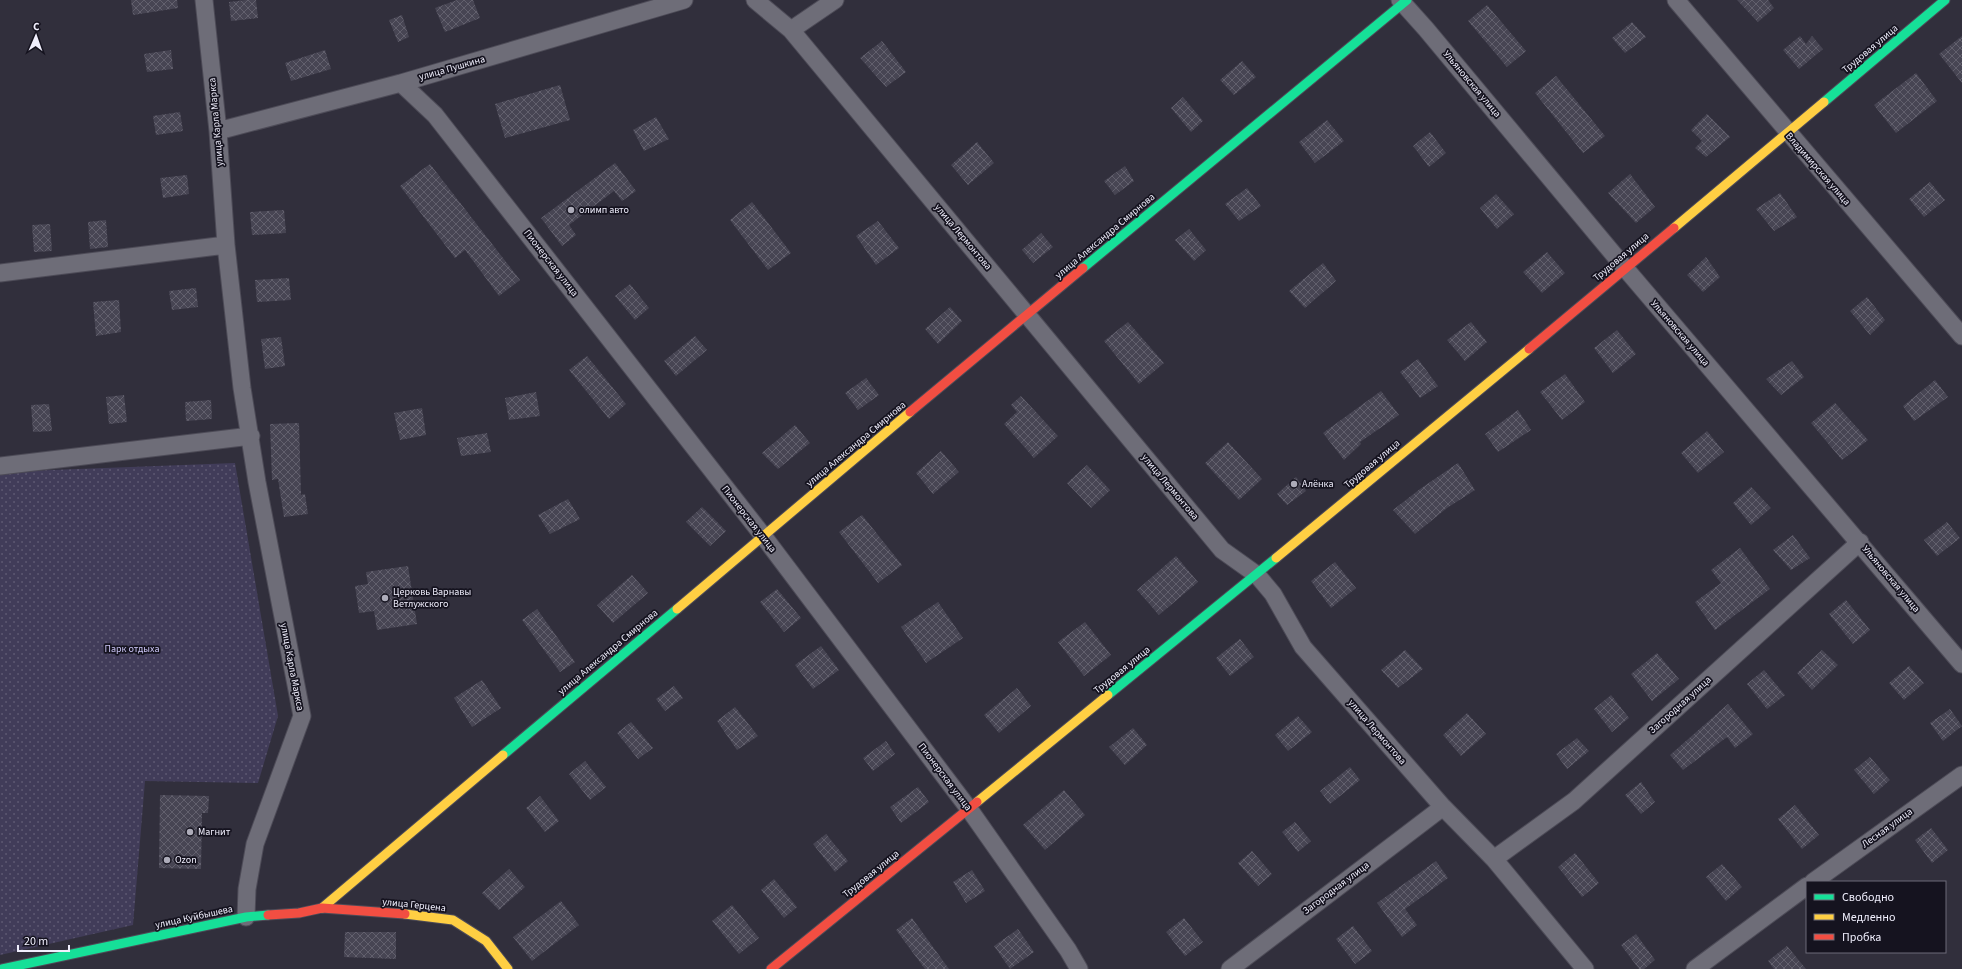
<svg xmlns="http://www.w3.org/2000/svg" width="1962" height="969" font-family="'Source Sans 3',sans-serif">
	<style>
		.park { fill: url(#park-dots) }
		.building { fill: url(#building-cross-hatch) }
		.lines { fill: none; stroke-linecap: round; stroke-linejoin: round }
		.street-casing { stroke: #4d4b57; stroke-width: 19 }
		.fast-casing { stroke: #4d4b57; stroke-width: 11 }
		.slow-casing { stroke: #4d4b57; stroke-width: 11 }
		.jam-casing { stroke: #4d4b57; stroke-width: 11 }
		.street { stroke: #6e6d78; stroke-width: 17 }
		.fast { stroke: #16e098; stroke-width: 9 }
		.slow { stroke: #ffcf43; stroke-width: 9 }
		.jam { stroke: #f24e42; stroke-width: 9 }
		.poi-dot { fill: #adacb9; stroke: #15131f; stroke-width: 1.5 }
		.labels { text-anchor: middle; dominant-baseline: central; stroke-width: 3.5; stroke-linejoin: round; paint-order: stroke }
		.street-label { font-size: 10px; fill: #f0effd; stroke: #15131f }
		.poi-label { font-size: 10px; fill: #f0effd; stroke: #15131f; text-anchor: start }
		.park-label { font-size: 10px; fill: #ccc6f6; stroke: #15131f }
	</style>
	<defs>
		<pattern id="park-dots" width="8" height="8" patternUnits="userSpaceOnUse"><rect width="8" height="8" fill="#413c59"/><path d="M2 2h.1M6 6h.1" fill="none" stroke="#5d5872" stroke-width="1.8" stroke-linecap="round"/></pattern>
		<pattern id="building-cross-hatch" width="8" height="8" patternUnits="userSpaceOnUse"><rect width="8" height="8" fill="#474553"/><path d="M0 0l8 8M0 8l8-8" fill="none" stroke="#62606d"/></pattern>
	</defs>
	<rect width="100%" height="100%" fill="#312f3c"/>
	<!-- park -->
	<path class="park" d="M235,463L278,716L258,783L145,781L133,925L0,955V472Z"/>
	<!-- building -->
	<path class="building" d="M131,0H177L178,8L133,15Z
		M246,0H256L258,18L231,21L229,2Z
		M457,0H473L480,18L445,32L435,8Z
		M1737,0H1768L1774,8L1758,22Z
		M1487,5L1526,51L1507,67L1468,21Z
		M402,15L409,37L398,42L389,20Z
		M1632,22L1646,37L1625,53L1612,38Z
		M1800,36L1806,44L1812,36L1823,49L1799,69L1783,50Z
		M1962,36V83L1939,54Z
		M882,41L906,72L886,87L860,58Z
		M171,50L173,69L147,72L144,54Z
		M325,50L331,69L291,81L285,63Z
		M1242,61L1256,77L1234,95L1220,80Z
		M1916,73L1937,101L1896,133L1874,105Z
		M1556,76L1605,136L1583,153L1535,93Z
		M560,85L570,120L505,138L495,104Z
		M1183,97L1203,121L1191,132L1171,108Z
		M180,112L183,131L156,135L153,116Z
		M1707,114L1730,137L1706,157L1695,148L1702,141L1691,130Z
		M656,117L669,139L644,151L633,130Z
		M1327,120L1344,141L1315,163L1299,142Z
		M1430,132L1446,153L1429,167L1413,146Z
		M977,142L994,163L968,185L951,165Z
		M615,163L636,191L622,201L614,191L569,225L576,235L562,246L541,218Z
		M430,164L520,280L499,296L465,250L455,258L400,186Z
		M1125,166L1134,181L1115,195L1104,181Z
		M1630,174L1655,207L1636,223L1608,193Z
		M187,175L189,194L163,198L160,178Z
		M1930,182L1945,200L1924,217L1909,199Z
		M1247,188L1261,206L1239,221L1225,204Z
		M1780,193L1797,217L1774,231L1756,209Z
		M1496,194L1514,214L1497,229L1480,208Z
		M752,202L791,253L768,270L730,220Z
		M284,210L286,233L252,235L250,212Z
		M106,220L108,247L90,249L88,222Z
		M878,221L899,248L876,265L856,236Z
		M50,224L52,251L34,252L32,225Z
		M1189,229L1206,250L1194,261L1175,240Z
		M1041,233L1053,247L1033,263L1022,250Z
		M1547,252L1565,273L1542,293L1523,272Z
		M1706,257L1720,277L1703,292L1687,275Z
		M1323,263L1336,281L1305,308L1289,291Z
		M289,278L291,300L257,302L255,280Z
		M630,284L649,308L635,320L615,296Z
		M196,288L198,307L172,310L169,291Z
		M1867,297L1885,320L1870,335L1850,311Z
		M119,300L121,332L96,336L93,302Z
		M950,307L962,321L938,344L925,329Z
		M1128,322L1164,363L1139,384L1104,341Z
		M1471,322L1487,342L1465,361L1447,340Z
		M1617,330L1636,354L1613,373L1594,348Z
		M695,336L707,350L676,376L664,361Z
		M281,337L285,366L265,369L261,339Z
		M587,356L626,404L609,419L569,370Z
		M1418,359L1438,386L1420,398L1400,372Z
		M1792,361L1804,377L1781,395L1766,379Z
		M1565,374L1585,402L1562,420L1540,392Z
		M866,378L879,395L858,410L845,393Z
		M1935,380L1948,397L1914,421L1903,406Z
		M1381,391L1399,415L1360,442L1361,444L1344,460L1323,433Z
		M536,392L540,416L509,420L505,398Z
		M124,395L127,422L109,424L106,397Z
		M1021,396L1058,436L1034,458L1004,424L1017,412L1011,405Z
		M211,400L212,419L186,421L185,402Z
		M1835,403L1868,440L1842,460L1811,423Z
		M49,404L52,431L33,432L31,405Z
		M422,408L426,435L400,440L394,413Z
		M1518,410L1531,430L1498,452L1485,434Z
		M299,423L301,495L305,494L308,514L284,517L278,479L272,480L270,424Z
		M795,425L810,443L778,469L762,453Z
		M1707,431L1724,452L1698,473L1681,453Z
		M487,433L491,452L461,456L457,438Z
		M1228,442L1262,479L1239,500L1205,463Z
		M941,451L959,472L933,494L916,473Z
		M1458,463L1475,490L1447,508L1415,534L1393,510L1420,489Z
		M1087,465L1110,490L1091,508L1067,483Z
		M1296,477L1306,491L1287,505L1277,494Z
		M1751,487L1771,508L1751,525L1733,503Z
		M568,499L580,519L550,534L538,515Z
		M702,507L726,531L710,546L686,522Z
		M862,515L902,565L878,583L839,532Z
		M1947,522L1960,538L1937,556L1924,540Z
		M1793,535L1810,558L1791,570L1773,550Z
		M1740,548L1770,589L1715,630L1695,602L1721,583L1711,570Z
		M1176,556L1198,582L1159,615L1137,590Z
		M1335,562L1356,588L1331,608L1311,581Z
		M408,566L417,624L377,630L374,611L359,613L355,586L368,584L366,572Z
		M632,575L648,593L613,623L597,605Z
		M777,589L801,618L784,632L760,602Z
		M1846,600L1870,630L1853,644L1829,614Z
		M938,602L963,638L926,663L901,627Z
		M537,609L575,662L560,672L522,620Z
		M1085,622L1111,655L1084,676L1058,642Z
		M1240,639L1254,657L1230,676L1216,658Z
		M821,646L839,670L813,689L795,665Z
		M1405,650L1423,669L1398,688L1381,670Z
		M1822,650L1838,665L1812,690L1797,673Z
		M1657,653L1679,679L1652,701L1631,674Z
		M1909,666L1924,683L1904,700L1889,683Z
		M1764,670L1785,695L1767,709L1747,684Z
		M482,680L501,708L472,727L454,698Z
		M674,686L683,698L665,711L656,699Z
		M1017,688L1031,706L999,733L984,715Z
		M1611,695L1629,718L1612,732L1594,709Z
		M1728,704L1753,734L1735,748L1727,737L1683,770L1670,755Z
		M735,707L758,736L737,750L717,721Z
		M1950,709L1962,726L1943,741L1930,723Z
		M1467,713L1486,734L1461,756L1443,735Z
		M1298,716L1312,732L1288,751L1275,735Z
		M631,722L653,748L638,759L617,733Z
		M1133,728L1147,745L1125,765L1109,747Z
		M1577,738L1589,751L1567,769L1556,754Z
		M886,741L895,754L873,771L863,758Z
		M1870,757L1890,780L1874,794L1854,770Z
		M585,761L606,787L590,800L569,774Z
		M1350,767L1360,780L1330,804L1320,791Z
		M1641,782L1655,802L1641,814L1625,795Z
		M918,787L929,802L901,823L890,807Z
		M1064,790L1085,815L1045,850L1023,825Z
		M160,795L209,796L208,813H202L201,869L159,868Z
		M540,796L559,821L545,832L526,808Z
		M1795,805L1819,835L1802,849L1778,819Z
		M1295,822L1311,841L1298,852L1282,832Z
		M1931,828L1948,850L1932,863L1915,840Z
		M826,834L848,861L835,872L813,844Z
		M1252,851L1272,874L1258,886L1238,863Z
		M1575,853L1599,883L1582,897L1558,867Z
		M1436,861L1448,878L1405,909L1417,925L1402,937L1377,903Z
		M1722,864L1742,887L1726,901L1706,877Z
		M509,869L525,887L499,910L482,893Z
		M972,870L985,891L966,903L953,882Z
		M774,879L797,907L784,918L761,890Z
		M561,901L579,925L532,961L513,937Z
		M732,905L759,938L739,954L712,921Z
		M912,918L949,969H925L896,930Z
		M1184,918L1203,942L1185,956L1166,932Z
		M1353,926L1372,951L1355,964L1336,939Z
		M1018,929L1034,952L1010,969L994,946Z
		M345,932H396V959L344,957Z
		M1636,934L1655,960L1644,969H1639L1621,945Z
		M1787,946L1806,969H1774L1768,961Z"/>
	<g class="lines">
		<defs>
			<path id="street" d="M204,0L218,131L226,245L242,388L257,482L302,716L255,844L247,889L246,917
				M755,0L791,30L1222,550L1257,575L1273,594L1303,647L1443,807L1494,859L1585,969
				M1400,0L1426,29L1625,268L1962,664
				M1676,0L1962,336
				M791,30L835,0
				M401,83L435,115L764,537L969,809L1068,950L1079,969
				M218,131L401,83L684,0
				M0,273L226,245
				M0,466L251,436
				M1494,859L1574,801L1860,542
				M1813,882L1962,775
				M1230,969L1443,807
				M1695,969L1807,886"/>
			<path id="fast" d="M1824,102L1945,0
				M1083,268L1407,0
				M1108,695L1276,558
				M503,755L677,609
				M2,969L246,917L268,915"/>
			<path id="slow" d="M1674,228L1824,102
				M1276,558L1529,349
				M677,609L910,412
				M977,802L1108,695
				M322,908L503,755
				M405,914L453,920L486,941L508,969"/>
			<path id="jam" d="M1529,349L1674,228
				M910,412L1083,268
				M268,915L299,913L322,908L405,914
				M771,969L977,802"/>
		</defs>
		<!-- street casing -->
		<use href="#street" class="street-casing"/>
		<!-- fast casing -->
		<use href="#fast" class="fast-casing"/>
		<!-- slow casing -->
		<use href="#slow" class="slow-casing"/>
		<!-- jam casing -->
		<use href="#jam" class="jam-casing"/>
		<!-- street -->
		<use href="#street" class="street"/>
		<!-- fast -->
		<use href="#fast" class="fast"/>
		<!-- slow -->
		<use href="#slow" class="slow"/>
		<!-- jam -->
		<use href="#jam" class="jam"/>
	</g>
	<!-- markers -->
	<g class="poi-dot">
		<circle cx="571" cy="210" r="4"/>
		<circle cx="1294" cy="484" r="4"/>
		<circle cx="385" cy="598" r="4"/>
		<circle cx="190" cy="832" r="4"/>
		<circle cx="167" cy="860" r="4"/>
	</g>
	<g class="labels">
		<!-- street labels -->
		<g class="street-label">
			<text transform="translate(1870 49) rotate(-40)">Трудовая улица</text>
			<text transform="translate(452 68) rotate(-16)">улица Пушкина</text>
			<text transform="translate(1472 84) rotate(50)">Ульяновская улица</text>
			<text transform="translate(216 122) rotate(-95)">улица Карла Маркса</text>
			<text transform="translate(1818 169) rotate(49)">Владимирская улица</text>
			<text transform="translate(1105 236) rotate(-40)">улица Александра Смирнова</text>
			<text transform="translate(963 237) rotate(50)">улица Лермонтова</text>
			<text transform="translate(1621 257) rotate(-40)">Трудовая улица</text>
			<text transform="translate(551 263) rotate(52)">Пионерская улица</text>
			<text transform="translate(1680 333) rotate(49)">Ульяновская улица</text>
			<text transform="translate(856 444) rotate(-40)">улица Александра Смирнова</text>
			<text transform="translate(1372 464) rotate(-40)">Трудовая улица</text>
			<text transform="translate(1170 487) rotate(50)">улица Лермонтова</text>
			<text transform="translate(749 519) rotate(52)">Пионерская улица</text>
			<text transform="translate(1891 579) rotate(50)">Ульяновская улица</text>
			<text transform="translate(608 652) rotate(-40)">улица Александра Смирнова</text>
			<text transform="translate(292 667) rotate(79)">улица Карла Маркса</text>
			<text transform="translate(1122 670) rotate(-39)">Трудовая улица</text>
			<text transform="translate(1680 705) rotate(-42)">Загородная улица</text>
			<text transform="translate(1377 732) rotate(49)">улица Лермонтова</text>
			<text transform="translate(945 777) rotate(53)">Пионерская улица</text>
			<text transform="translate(1887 828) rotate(-36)">Лесная улица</text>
			<text transform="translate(871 874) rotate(-39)">Трудовая улица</text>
			<text transform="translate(1336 888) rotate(-37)">Загородная улица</text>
			<text transform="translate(414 905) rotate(6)">улица Герцена</text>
			<text transform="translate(194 917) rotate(-12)">улица Куйбышева</text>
		</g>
		<!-- poi labels -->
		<g class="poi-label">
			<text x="579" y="210">олимп авто</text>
			<text x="1302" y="484">Алёнка</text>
			<text x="393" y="592">Церковь Варнавы<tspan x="393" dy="12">Ветлужского</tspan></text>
			<text x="198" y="832">Магнит</text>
			<text x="175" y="860">Ozon</text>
		</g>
		<!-- park labels -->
		<g class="park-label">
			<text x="132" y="649">Парк отдыха</text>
		</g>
	</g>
	<!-- legend -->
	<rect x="1806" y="881" width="140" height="72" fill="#15131f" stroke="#6d6b78"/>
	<rect x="1814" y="894" width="20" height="6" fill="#16e098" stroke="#6d6b78"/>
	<text x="1842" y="901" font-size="12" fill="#f0effd">Свободно</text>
	<rect x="1814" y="914" width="20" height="6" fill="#ffcf43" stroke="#6d6b78"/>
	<text x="1842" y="921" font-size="12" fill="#f0effd">Медленно</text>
	<rect x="1814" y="934" width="20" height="6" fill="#f24e42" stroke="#6d6b78"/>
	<text x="1842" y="941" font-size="12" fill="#f0effd">Пробка</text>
	<!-- north arrow -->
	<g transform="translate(36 36) rotate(2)" stroke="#15131f" stroke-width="3" paint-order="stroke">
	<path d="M0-3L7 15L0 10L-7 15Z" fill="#f0effd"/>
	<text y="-6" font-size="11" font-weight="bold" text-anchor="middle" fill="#f0effd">С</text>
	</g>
	<!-- scale -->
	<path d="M18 945v6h51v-6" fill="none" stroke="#f0effd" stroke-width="2"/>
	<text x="24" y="945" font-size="12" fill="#f0effd" stroke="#15131f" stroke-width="3" paint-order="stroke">20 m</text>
</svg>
